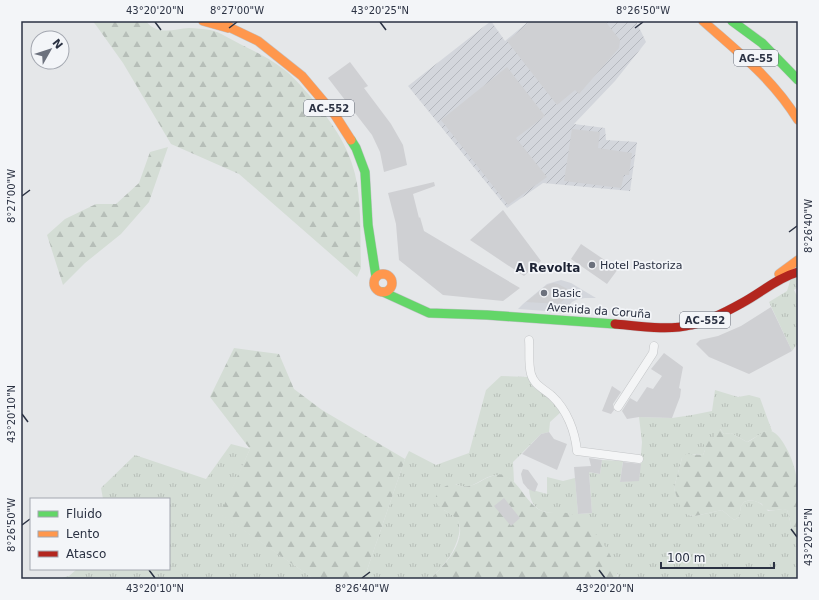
<svg xmlns="http://www.w3.org/2000/svg" width="819" height="600" font-family="'DejaVu Sans',sans-serif">
	<style>
		.built { fill: #d3d6dc }
		.industrial { fill: url(#industrial-furrows) }
		.grass { fill: url(#grass-tufts) }
		.forest { fill: url(#forest-firs) }
		.building { fill: #cfd0d3 }
		.lines { fill: none; stroke-linecap: round; stroke-linejoin: round }
		.street-casing { stroke: #c3c5c7; stroke-width: 9 }
		.fast-casing { stroke: #c1c3c7; stroke-width: 10 }
		.slow-casing { stroke: #c1c3c7; stroke-width: 10 }
		.jam-casing { stroke: #c1c3c7; stroke-width: 10 }
		.street { stroke: #f4f5f6; stroke-width: 8 }
		.fast { stroke: #63d668; stroke-width: 9 }
		.slow { stroke: #ff974d; stroke-width: 9 }
		.jam { stroke: #b3261e; stroke-width: 9 }
		.ticks { fill: none; stroke: #2b3243; stroke-width: 1.5 }
		.poi-dot { fill: #6c717d; stroke: #f3f5f8; stroke-width: 1.5 }
		.labels { text-anchor: middle; dominant-baseline: central; stroke-width: 3.5; stroke-linejoin: round; paint-order: stroke }
		.shield { fill: #f3f5f8; stroke: #676c79; stroke-width: 1 }
		.shield-label { font-size: 10px; font-weight: bold; fill: #2b3243 }
		.poi-label { font-size: 11px; fill: #2b3243; stroke: #f3f5f8; text-anchor: start }
		.street-label { font-size: 11px; fill: #2b3243; stroke: #f3f5f8 }
		.neighbourhood-label { font-size: 12px; font-weight: bold; fill: #1d2334; stroke: #f3f5f8 }
		.neatline { fill: none; stroke: #2b3243; stroke-width: 1.5 }
		.ticks-label { font-size: 10px; text-anchor: middle; fill: #2b3243 }
	</style>
	<defs>
		<pattern id="industrial-furrows" width="10" height="10" patternUnits="userSpaceOnUse"><rect width="10" height="10" fill="#d3d6dc"/><path d="M-1 1l2-2M0 10L10 0M9 11l2-2" fill="none" stroke="#b5b8be"/></pattern>
		<pattern id="grass-tufts" width="24" height="20" patternUnits="userSpaceOnUse"><rect width="24" height="20" fill="#d4ddd5"/><path d="M3 7l-1-3M5 7V3M7 7l1-3M15 17l-1-3M17 17v-4M19 17l1-3" fill="none" stroke="#b6beb8"/></pattern>
		<pattern id="forest-firs" width="22" height="20" patternUnits="userSpaceOnUse"><rect width="22" height="20" fill="#d4ddd5"/><path d="M5 1l3.5 6h-7zM16 11l3.5 6h-7z" fill="#b6beb8"/></pattern>
	</defs>
	<rect width="100%" height="100%" fill="#e5e7e9"/>
	<!-- built -->
	<path class="built" d="M561,280L571,283L596,298H585L578,299L572,302L565,310L560,312L518,309L523,304L547,284Z"/>
	<!-- industrial -->
	<path class="industrial" d="M491,21L505,41L529,21H636L646,42L615,81L574,124L605,128L606,140L637,142L630,191L543,183L507,208L408,86Z"/>
	<!-- grass -->
	<path class="grass" d="M798,276V287L794,290L798,298V343L792,351L769,302L787,291L791,278Z
		M501,376L528,377L532,386L546,396L561,412L550,422L549,432L541,434L513,462L514,482L504,475C500,475 495,475 491,476C478,480 470,492 456,484L444,510C448,513 454,515 457,519C460,523 460,529 459,534C455,552 446,563 433,576V579H364L405,459L409,451L436,465L469,453L486,390Z
		M715,390L738,397L749,395L760,398L772,431H766L747,442L731,433L724,434L720,429L714,433V439L705,450L703,455L694,454L682,458L674,488L677,498L688,515L695,516L722,510L734,520L739,517L741,506L744,502C755,498 761,503 768,511L783,509L787,510C791,521 790,530 798,540V579H617L618,575L569,513C548,513 531,515 529,489L547,494V477L563,481L575,478L578,514L592,513L589,472L600,474L602,460L623,461L620,482L639,480L642,442L639,417L672,418L692,415L712,411Z
		M231,444L250,449L221,514L314,579H58L69,576L77,569H169V499H103L101,488L135,455L206,479Z"/>
	<!-- forest -->
	<path class="forest" d="M93,21H146C157,36 174,29 189,28C196,28 203,29 210,30C220,32 230,39 240,44C254,51 269,58 282,68C293,76 301,86 310,96C330,120 348,144 355,174C362,202 360,240 361,268L357,277L239,174L171,144L123,63Z
		M168,147L149,202L121,234L85,263L63,285L47,235L65,219L96,204H116L139,183L150,152Z
		M234,348L279,354L294,389L322,410L405,459L364,579H314L220,514L250,449L210,397Z
		M718,427L724,434L731,433L747,442C755,440 762,429 771,431C777,433 781,439 784,444C803,475 798,505 798,540C790,530 791,521 787,510C779,508 771,512 764,509L762,504C755,501 751,499 744,502L741,506L739,517L734,520L722,510L695,516L688,515L682,511L677,498L674,488L682,458L686,454L703,455L705,450L704,444L708,441H711L714,439V433L715,428Z
		M504,474C507,477 511,479 514,482C522,490 528,502 538,509C547,515 559,511 568,513C587,517 620,560 617,579H433V576C446,564 465,542 459,523C456,512 429,509 437,494C440,490 444,486 449,485C456,482 461,488 469,486C477,485 484,478 492,476C495,475 500,475 504,474Z"/>
	<!-- building -->
	<path class="building" d="M531,21H605L620,40L619,48L579,94L575,90L557,105L507,41Z
		M350,62L368,86L364,88L391,124L403,145L407,165L384,172L380,152L372,135L328,78Z
		M507,67L545,116L516,138L547,177L508,205L441,120Z
		M572,129L600,132L598,148L632,153L629,175H624L621,188L564,181Z
		M434,182L435,186L413,194L419,218L420,217L424,231L520,288L503,301L443,295L399,260L396,224L388,193Z
		M503,210L541,261L524,276L470,240Z
		M581,244L618,269L607,284L571,259Z
		M553,283L558,284L573,292L559,304L526,302L547,285Z
		M771,307L792,351L749,374L709,357L696,344L700,340L718,336L741,326Z
		M664,353L683,367L679,388L681,389L680,397L672,418L639,417L627,419L622,411L630,398L637,402L647,387L653,389L662,376L651,369Z
		M612,386L621,392L613,404L614,410L611,414L602,411Z
		M549,432L554,439L567,444L557,470L522,454L541,434Z
		M589,458L602,460L600,474L589,472L592,513L578,514L574,467L591,466Z
		M623,462L641,464L639,481L620,482Z
		M523,469L528,470L538,484L535,492L528,489L523,483L521,474Z
		M504,498L520,518L511,526L494,506Z"/>
	<g class="lines">
		<defs>
			<path id="street" d="M529,340C530,351 528,363 531,374C534,385 544,389 552,396C567,410 575,431 577,451L639,459
				M618,407L653,353L654,346"/>
			<path id="fast" d="M732,21L762,43L798,80
				M351,140L356,148L365,172L368,225L376,277
				M383,292L429,313L487,315L615,324"/>
			<path id="slow" d="M203,21L228,28
				M221,21L233,29L258,41L302,76L335,115L351,140
				M703,21C738,52 773,79 798,120
				M374 283a9 9 0 1 1 18 0a9 9 0 1 1-18 0Z
				M779,274L798,260"/>
			<path id="jam" d="M615,324C638,326 668,331 691,325C709,321 726,312 742,303C761,293 777,278 798,272"/>
		</defs>
		<!-- street casing -->
		<use href="#street" class="street-casing"/>
		<!-- fast casing -->
		<use href="#fast" class="fast-casing"/>
		<!-- slow casing -->
		<use href="#slow" class="slow-casing"/>
		<!-- jam casing -->
		<use href="#jam" class="jam-casing"/>
		<!-- street -->
		<use href="#street" class="street"/>
		<!-- fast -->
		<use href="#fast" class="fast"/>
		<!-- slow -->
		<use href="#slow" class="slow"/>
		<!-- jam -->
		<use href="#jam" class="jam"/>
	</g>
	<!-- ticks -->
	<path class="ticks" d="M155,22L161,30M380,22L386,30M229,28L237,22M635,28L643,22M22,196L30,190M789,232L797,226M22,414L28,422M22,525L30,519M791,529L797,537M149,570L155,578M599,570L605,578M362,578L370,572"/>
	<!-- markers -->
	<g class="poi-dot">
		<circle cx="592" cy="265" r="4"/>
		<circle cx="544" cy="293" r="4"/>
	</g>
	<g class="labels">
		<!-- shield labels -->
		<g class="shield">
			<rect x="734" y="50" width="44" height="16" rx="3"/>
			<rect x="304" y="100" width="50" height="16" rx="3"/>
			<rect x="680" y="312" width="50" height="16" rx="3"/>
		</g>
		<g class="shield-label">
			<text x="756" y="58">AG-55</text>
			<text x="329" y="108">AC-552</text>
			<text x="705" y="320">AC-552</text>
		</g>
		<!-- poi labels -->
		<g class="poi-label">
			<text x="600" y="265">Hotel Pastoriza</text>
			<text x="552" y="293">Basic</text>
		</g>
		<!-- street labels -->
		<g class="street-label">
			<text transform="translate(599 311) rotate(4)">Avenida da Coruña</text>
		</g>
		<!-- neighbourhood labels -->
		<g class="neighbourhood-label">
			<text x="548" y="268">A Revolta</text>
		</g>
	</g>
	<!-- border -->
	<rect width="819" height="600" fill="none" stroke="#f3f5f8" stroke-width="44"/>
	<!-- legend -->
	<rect x="30" y="498" width="140" height="72" fill="#f3f5f8" stroke="#a3a7b0"/>
	<rect x="38" y="511" width="20" height="6" fill="#63d668" stroke="#a3a7b0"/>
	<text x="66" y="518" font-size="12" fill="#2b3243">Fluido</text>
	<rect x="38" y="531" width="20" height="6" fill="#ff974d" stroke="#a3a7b0"/>
	<text x="66" y="538" font-size="12" fill="#2b3243">Lento</text>
	<rect x="38" y="551" width="20" height="6" fill="#b3261e" stroke="#a3a7b0"/>
	<text x="66" y="558" font-size="12" fill="#2b3243">Atasco</text>
	<!-- north arrow -->
	<g transform="translate(50 50) rotate(51)"><circle r="19" fill="#f3f5f8" stroke="#a3a7b0"/>
	<path d="M0-3L7 15L0 10L-7 15Z" fill="#6c717d"/>
	<text y="-6" font-size="11" font-weight="bold" text-anchor="middle" fill="#2b3243">N</text>
	</g>
	<!-- scale -->
	<path d="M661 562v6h113v-6" fill="none" stroke="#2b3243" stroke-width="2"/>
	<text x="667" y="562" font-size="12" fill="#2b3243" stroke="#f3f5f8" stroke-width="3" paint-order="stroke">100 m</text>
	<rect x="22" y="22" width="775" height="556" class="neatline"/>
	<g class="ticks-label">
		<text x="155" y="14">43°20'20"N</text>
		<text x="237" y="14">8°27'00"W</text>
		<text x="380" y="14">43°20'25"N</text>
		<text x="643" y="14">8°26'50"W</text>
		<text transform="translate(11 196) rotate(-90)" y="4">8°27'00"W</text>
		<text transform="translate(808 226) rotate(-90)" y="4">8°26'40"W</text>
		<text transform="translate(11 414) rotate(-90)" y="4">43°20'10"N</text>
		<text transform="translate(11 525) rotate(-90)" y="4">8°26'50"W</text>
		<text transform="translate(808 537) rotate(-90)" y="4">43°20'25"N</text>
		<text x="155" y="592">43°20'10"N</text>
		<text x="362" y="592">8°26'40"W</text>
		<text x="605" y="592">43°20'20"N</text>
	</g>
</svg>
